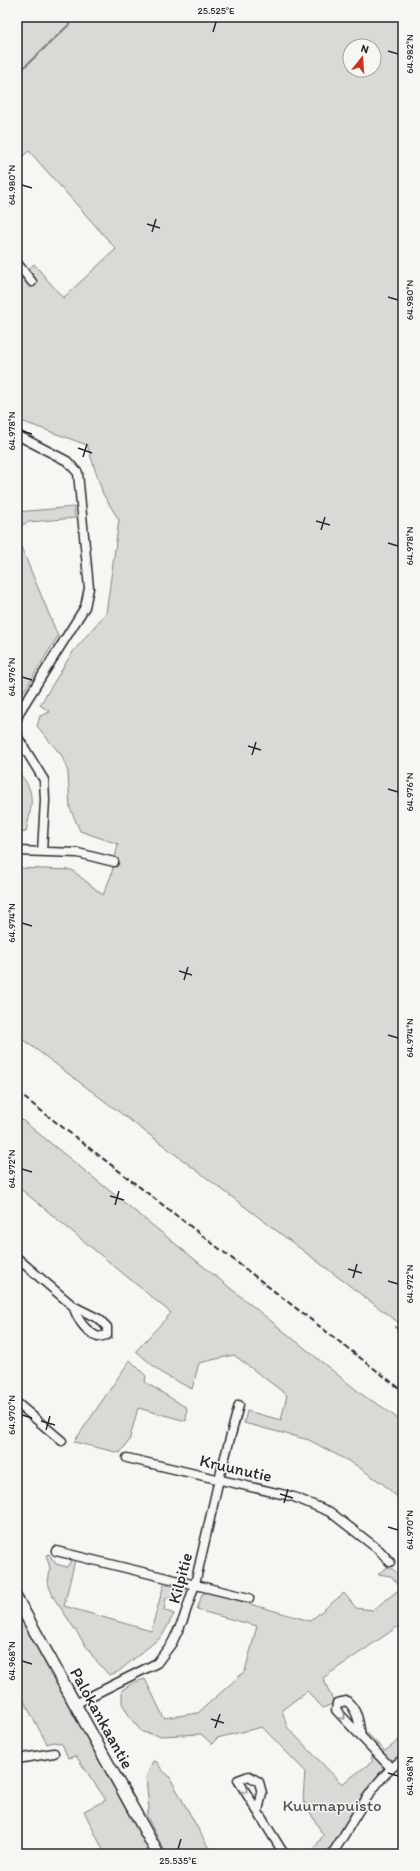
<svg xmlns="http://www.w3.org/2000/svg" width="420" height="1871" font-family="Itim,sans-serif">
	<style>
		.green { fill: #d9d9d5; stroke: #828280; fill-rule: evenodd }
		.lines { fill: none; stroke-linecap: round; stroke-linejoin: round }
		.stream { stroke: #7a7a78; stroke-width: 2 }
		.minor-casing { stroke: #2b2b2b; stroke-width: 11 }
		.major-casing { stroke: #2b2b2b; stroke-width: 14 }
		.minor { stroke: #f6f6f2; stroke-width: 8 }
		.major { stroke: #f6f6f2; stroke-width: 11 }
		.rail { stroke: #2b2b2b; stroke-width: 2; stroke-dasharray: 6 3; stroke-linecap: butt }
		.oneway { stroke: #90908e }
		.ticks { fill: none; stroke: #2b2b2b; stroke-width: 1.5 }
		.labels { text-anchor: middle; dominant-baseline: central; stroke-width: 3; stroke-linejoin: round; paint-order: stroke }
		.street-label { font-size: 17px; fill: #2b2b2b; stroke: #f6f6f2 }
		.park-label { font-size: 17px; fill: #565656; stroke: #f6f6f2 }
		.neatline { fill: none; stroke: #2b2b2b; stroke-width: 1.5 }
		.ticks-label { font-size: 10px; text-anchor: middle; fill: #2b2b2b }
	</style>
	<rect width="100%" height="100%" fill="#f6f6f2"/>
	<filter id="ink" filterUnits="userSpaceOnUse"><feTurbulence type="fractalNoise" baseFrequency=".025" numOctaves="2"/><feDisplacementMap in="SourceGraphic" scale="8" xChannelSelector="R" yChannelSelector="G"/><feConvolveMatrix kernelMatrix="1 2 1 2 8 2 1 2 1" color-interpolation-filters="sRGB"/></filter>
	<g filter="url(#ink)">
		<!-- green -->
		<path class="green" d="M17,17H403V1326L17,1035V868L72,870L103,895L111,876L118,844L80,831L70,808L68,772L62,756L37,726L40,716L50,712L40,705L72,653L106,613L119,520L103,494L87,445L21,421L17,416V280L34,264L63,298L116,249L29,151L17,161V31L21,27V21L17,20ZM350,46H374V70H350Z
			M74,507L75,518L29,522L17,527V512Z
			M17,537L58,636L24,691L21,686L17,691Z
			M17,771C38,792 31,806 26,832L17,833Z
			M17,1116L364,1396L384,1408L403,1423V1502L383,1484L354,1464L309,1440L244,1423L247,1411L281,1420L287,1395L234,1355L199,1363L192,1389L163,1374L136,1351L171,1313L17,1186Z
			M130,1360L146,1376L145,1382L187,1408L186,1421L138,1408L129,1441L120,1453L74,1442Z
			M49,1554L56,1564L67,1567L72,1559L75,1560L64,1606L151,1631L164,1584L185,1589L182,1598H166L164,1610L174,1614L162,1636L118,1672L109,1675L94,1658L54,1598L48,1584L50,1568L46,1555Z
			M388,1567C409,1574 403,1606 403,1623L323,1678L334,1703L323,1708L307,1691L282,1710L287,1727L342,1784L373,1761L371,1758L374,1755L383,1765V1770L329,1854H311L323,1835L303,1800L305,1771L262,1727L217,1738L212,1744L201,1734L161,1736L142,1732L131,1719L122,1703V1690L133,1683L145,1679L164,1718L198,1713L245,1671L257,1626L197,1610L202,1594L208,1592L310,1621L344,1593L356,1608L373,1610L401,1588L391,1576L378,1574Z
			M17,1611L153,1854H105L84,1811L106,1800L76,1756L68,1758L62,1744L54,1742L47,1744L17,1688Z
			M365,1731L385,1751L403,1737V1755C398,1758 394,1762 388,1760C381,1758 365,1738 365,1731Z
			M153,1761L157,1762L162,1770L169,1776L212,1854H166L146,1815L149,1809L146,1777Z"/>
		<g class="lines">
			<!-- stream -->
			<path class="stream" d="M17,74L77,17
				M395,1327L403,1333"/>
			<defs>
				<path id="minor" d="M17,263L32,282
					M17,435L67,461L78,473L89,588L85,607L20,711L17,719
					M17,736L44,780L45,800L42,852
					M17,851L78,853L114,862
					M17,1258L73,1306L99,1319L107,1327V1335L98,1337C84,1330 78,1320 73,1306
					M17,1403L62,1441
					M127,1458L294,1497L330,1512L379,1550L390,1562
					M56,1551L249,1598
					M75,1704L157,1663L172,1643L183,1620L195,1584L219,1479L239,1405
					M361,1737C359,1722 358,1711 347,1701L337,1703L336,1710L391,1768
					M17,1759L54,1753
					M258,1811L262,1793L259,1782L249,1776L238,1780L284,1854
					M332,1854C354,1822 370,1782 403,1759"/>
				<path id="major" d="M17,1599L158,1854"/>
			</defs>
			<!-- minor casing -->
			<use href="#minor" class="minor-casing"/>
			<!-- major casing -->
			<use href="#major" class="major-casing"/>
			<!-- minor -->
			<use href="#minor" class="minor"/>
			<!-- major -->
			<use href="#major" class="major"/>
			<!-- rail -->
			<path class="rail" d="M17,1092L403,1391"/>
		</g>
		<!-- one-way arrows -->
		<defs><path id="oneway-chevron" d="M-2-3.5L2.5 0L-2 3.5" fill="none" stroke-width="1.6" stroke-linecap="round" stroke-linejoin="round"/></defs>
		<g class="oneway">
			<use href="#oneway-chevron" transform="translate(343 1717) rotate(47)"/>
			<use href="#oneway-chevron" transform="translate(245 1791) rotate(56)"/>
		</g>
	</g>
	<!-- ticks -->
	<path class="ticks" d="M213,32L216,22M388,51L398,54M22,185L32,188M147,224L160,228M152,232L156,219M388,297L398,300M22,431L32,434M78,448L92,453M83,457L87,444M316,521L330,525M321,530L325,517M388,543L398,546M22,677L32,680M248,746L261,750M252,755L256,742M388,789L398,792M22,923L32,926M179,971L192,975M184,980L188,967M388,1035L398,1038M22,1169L32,1172M110,1196L124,1200M115,1205L119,1191M348,1269L362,1273M353,1278L357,1264M388,1281L398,1284M22,1415L32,1418M41,1421L55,1425M46,1430L50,1416M280,1494L293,1498M284,1503L288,1489M388,1527L398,1530M22,1661L32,1664M211,1719L224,1723M215,1728L220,1714M388,1773L398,1776M178,1849L181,1839"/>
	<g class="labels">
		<!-- street labels -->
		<g class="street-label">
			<text transform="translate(236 1468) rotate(13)">Kruunutie</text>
			<text transform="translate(180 1578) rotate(-75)">Kilpitie</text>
			<text transform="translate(102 1718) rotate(61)">Palokankaantie</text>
		</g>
		<!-- park labels -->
		<g class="park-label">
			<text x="332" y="1805">Kuurnapuisto</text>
		</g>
	</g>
	<!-- margin -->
	<rect width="420" height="1871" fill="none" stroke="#f6f6f2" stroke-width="44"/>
	<!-- north arrow -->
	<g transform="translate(362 58) rotate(17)"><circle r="19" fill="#f6f6f2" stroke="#a5a5a2"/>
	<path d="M0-3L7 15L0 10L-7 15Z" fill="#c8321e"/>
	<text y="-6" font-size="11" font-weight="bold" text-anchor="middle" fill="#2b2b2b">N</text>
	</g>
	<rect x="22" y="22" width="376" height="1827" class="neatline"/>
	<g class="ticks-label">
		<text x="216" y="14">25.525°E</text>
		<text transform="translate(409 54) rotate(-90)" y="4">64.982°N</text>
		<text transform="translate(11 185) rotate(-90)" y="4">64.980°N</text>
		<text transform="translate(409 300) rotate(-90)" y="4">64.980°N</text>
		<text transform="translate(11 431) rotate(-90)" y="4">64.978°N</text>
		<text transform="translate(409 546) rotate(-90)" y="4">64.978°N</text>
		<text transform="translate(11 677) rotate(-90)" y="4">64.976°N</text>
		<text transform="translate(409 792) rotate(-90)" y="4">64.976°N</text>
		<text transform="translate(11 923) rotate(-90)" y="4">64.974°N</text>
		<text transform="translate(409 1038) rotate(-90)" y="4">64.974°N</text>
		<text transform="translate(11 1169) rotate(-90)" y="4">64.972°N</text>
		<text transform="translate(409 1284) rotate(-90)" y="4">64.972°N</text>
		<text transform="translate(11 1415) rotate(-90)" y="4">64.970°N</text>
		<text transform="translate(409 1530) rotate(-90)" y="4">64.970°N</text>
		<text transform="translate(11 1661) rotate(-90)" y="4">64.968°N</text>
		<text transform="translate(409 1776) rotate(-90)" y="4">64.968°N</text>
		<text x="178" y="1864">25.535°E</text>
	</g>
</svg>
